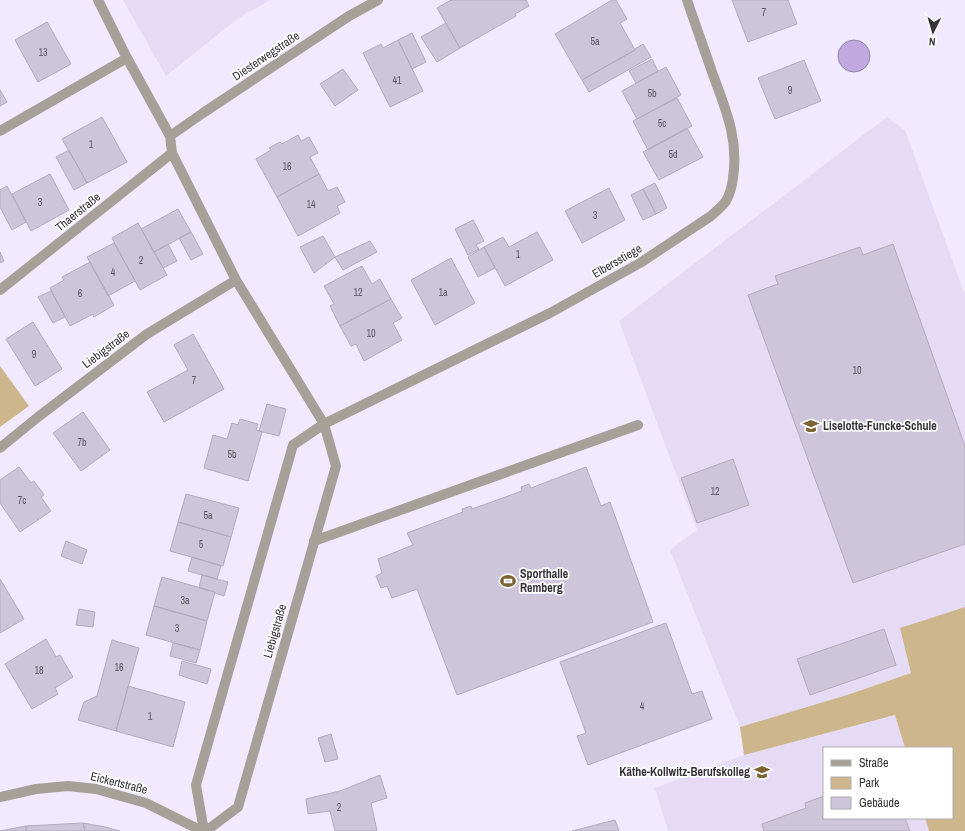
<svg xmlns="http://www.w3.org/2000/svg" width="965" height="831" font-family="'Archivo Narrow',sans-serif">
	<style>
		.built { fill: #e5dbf5 }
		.green { fill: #ceb68c }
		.water { fill: #bfa9df; stroke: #9685ae }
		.building { fill: #cdc5d9; stroke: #b3abbf }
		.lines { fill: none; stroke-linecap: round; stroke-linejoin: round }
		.lane { stroke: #a5a198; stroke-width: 10 }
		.street { stroke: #a5a198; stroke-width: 10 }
		.labels { text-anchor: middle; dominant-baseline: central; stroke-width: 3.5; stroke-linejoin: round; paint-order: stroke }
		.number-label { font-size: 10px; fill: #5b5762 }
		.street-label { font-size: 12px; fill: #35323a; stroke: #fff }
		.poi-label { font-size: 12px; font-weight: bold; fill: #35323a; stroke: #fff; text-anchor: start }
	</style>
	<rect width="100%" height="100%" fill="#f1e9fe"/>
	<!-- built -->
	<path class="built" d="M123,0H270L237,19L166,76Z
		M887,117L905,130L965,295V607L901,628L911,673L850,694L740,727L670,550L697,530L619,321Z
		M895,715L905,748H824V818H925L929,831H668L655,788L744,755Z"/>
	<!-- green -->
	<path class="green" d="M0,366L29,406L0,427Z
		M965,607V831H929L925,818H952V748H905L895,715L744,755L740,727L850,694L911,673L900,628Z"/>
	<!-- water -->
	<path class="water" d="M838 56a16 16 0 1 1 32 0a16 16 0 1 1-32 0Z"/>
	<!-- building -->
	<path class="building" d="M451,0H526L529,6L515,14L516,16L460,48L437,8Z
		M612,0H616L627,19L620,23L635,50L582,80L555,34Z
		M732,0H788L797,24L748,42Z
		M47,22L71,64L38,82L15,40Z
		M446,23L460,48L437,62L421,37Z
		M412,33L426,62L412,69L398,40Z
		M398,40L423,91L390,107L363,53L381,44L383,48Z
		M643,44L651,57L589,92L582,80L635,50V49Z
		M652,59L658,71L636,83L629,71Z
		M804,60L821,101L775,119L758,78Z
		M666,67L681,95L637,119L622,91Z
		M343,69L358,90L335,106L320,84Z
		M0,90L7,102L0,106Z
		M677,98L692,126L648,150L633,121Z
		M102,117L127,162L87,183L62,139Z
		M687,128L703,157L659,180L643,152Z
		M298,135L301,141L309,137L318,153L310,157L319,174L277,197L256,159L271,150L269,148L280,142L282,144Z
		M69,150L87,183L74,190L56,157Z
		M50,174L69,210L31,231L12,194Z
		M319,174L328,191L337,187L345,202L337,206L340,213L298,236L277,197Z
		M655,183L667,208L656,214L643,189Z
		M7,186L26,222L12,230L0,207V190Z
		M609,188L625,220L582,243L565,211Z
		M643,189L656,214L643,220L631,195Z
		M178,209L191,232L154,252L141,229Z
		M473,220L484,241L476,245L479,249L468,255L455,229Z
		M138,223L167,275L140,290L112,238Z
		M191,232L203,254L191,260L179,238Z
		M537,232L553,260L505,286L484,247L503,237L509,247Z
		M323,236L335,257L314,273L300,247Z
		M370,241L377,252L343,270L335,257Z
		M114,243L135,281L108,296L87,257Z
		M168,244L177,261L163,268L154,252Z
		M893,244L965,446V544L853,583L748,295L778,284L775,276L860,247L863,255Z
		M484,247L495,268L478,277L468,257Z
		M0,252L4,261L0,263Z
		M451,258L475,303L435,325L411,280Z
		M90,262L114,305L94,317L93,314L70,326L50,288L64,280L62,277Z
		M362,266L372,284L380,279L391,299L340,326L330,306L334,304L324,286Z
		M51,291L65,317L53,323L38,297Z
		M391,299L402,318L393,323L402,340L364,361L356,344L351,346L340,326Z
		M33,322L62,369L35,386L6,339Z
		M193,334L224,389L164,422L147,392L188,370L174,345Z
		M267,404L286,409L279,436L259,431Z
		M83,412L110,450L81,471L53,433Z
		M240,419L258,424L256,430L262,432L248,481L204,468L213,435L227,439L232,423L238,425Z
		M733,459L749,505L697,523L681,478Z
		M19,467L31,483L34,481L44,495L41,497L51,511L20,532L0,503V480Z
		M586,467L601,506L610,502L653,622L457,695L417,589L392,598L387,586L381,588L376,576L382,573L378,559L413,545L407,533L463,512L462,509L471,506L472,509L522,491L521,487L529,484L531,488Z
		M186,494L239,508L231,537L178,522Z
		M178,522L231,537L223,566L170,551Z
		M66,541L87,550L82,564L61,556Z
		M192,557L221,566L217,579L188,571Z
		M202,575L228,582L224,596L215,593V592L199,588Z
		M162,577L215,592L207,621L154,606Z
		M0,579L24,619L0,633Z
		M154,606L207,621L200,650L146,635Z
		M79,609L95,612L93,627L76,625Z
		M666,623L692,694L702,691L712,719L588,765L577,736L586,733L560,662Z
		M884,629L896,665L810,695L797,659Z
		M46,639L56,657L60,655L73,677L55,688L58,694L32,709L5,664Z
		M112,640L139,648L116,731L78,720L84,702L97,696Z
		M173,643L200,650L196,663L170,656Z
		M182,661L211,669L207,684L179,675Z
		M128,686L185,702L173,747L116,731Z
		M331,734L338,759L325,762L318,738Z
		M380,775L387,798L371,803L377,831H335L330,811L308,814L306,799L340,791Z
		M824,796V818H905L910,831H764L762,824L806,808L805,803Z
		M615,820L619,831H572Z
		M83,823L105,827L120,831H85Z
		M83,823L85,831H26V826Z
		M26,826V831H0Z"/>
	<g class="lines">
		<!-- lane -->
		<path class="lane" d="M314,541L638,425"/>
		<!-- street -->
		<path class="street" d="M98,0L127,58L170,136L172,153L236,280L324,424L336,466L238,807L206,831
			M0,131L127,58
			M170,136L203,113L349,16L378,0
			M0,290L172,153
			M0,448L38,417L147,334L236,280
			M0,797L36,789L68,786L96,789L146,803L202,831
			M204,831L196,785L293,445L324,424L550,313L640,263L711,216C716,211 722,207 726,201C730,194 732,186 733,178C739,138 725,108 712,72C704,48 695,24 687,0"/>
	</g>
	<!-- icons -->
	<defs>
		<symbol id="school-bare" viewBox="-9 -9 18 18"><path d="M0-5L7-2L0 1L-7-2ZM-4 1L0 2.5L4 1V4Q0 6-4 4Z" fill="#7c6334" stroke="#fff" stroke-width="2.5" paint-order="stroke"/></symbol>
		<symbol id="stadium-bare" viewBox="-9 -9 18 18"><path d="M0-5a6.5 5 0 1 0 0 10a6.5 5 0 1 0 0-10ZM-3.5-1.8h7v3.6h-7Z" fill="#7c6334" stroke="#fff" stroke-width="2.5" paint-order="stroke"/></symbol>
	</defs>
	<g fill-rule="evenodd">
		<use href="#school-bare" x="800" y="415" width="22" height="22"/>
		<use href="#stadium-bare" x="497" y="570" width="22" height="22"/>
		<use href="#school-bare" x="751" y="761" width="22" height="22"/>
	</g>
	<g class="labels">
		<!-- number labels -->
		<g class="number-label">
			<text x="764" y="12">7</text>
			<text x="595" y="41">5a</text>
			<text x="43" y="52">13</text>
			<text x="397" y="80">41</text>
			<text x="790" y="90">9</text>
			<text x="652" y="93">5b</text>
			<text x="662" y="123">5c</text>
			<text x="91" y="144">1</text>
			<text x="673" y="154">5d</text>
			<text x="287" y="166">16</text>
			<text x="40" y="202">3</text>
			<text x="311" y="204">14</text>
			<text x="595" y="215">3</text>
			<text x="518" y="254">1</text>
			<text x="141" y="260">2</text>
			<text x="113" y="272">4</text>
			<text x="358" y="292">12</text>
			<text x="443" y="292">1a</text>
			<text x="80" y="293">6</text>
			<text x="371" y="333">10</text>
			<text x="34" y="354">9</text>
			<text x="857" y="370">10</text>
			<text x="194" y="380">7</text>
			<text x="82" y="442">7b</text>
			<text x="232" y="454">5b</text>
			<text x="715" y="491">12</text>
			<text x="22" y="500">7c</text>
			<text x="208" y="515">5a</text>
			<text x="201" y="544">5</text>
			<text x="185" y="600">3a</text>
			<text x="177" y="628">3</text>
			<text x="119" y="667">16</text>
			<text x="39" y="670">18</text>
			<text x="642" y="706">4</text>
			<text x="150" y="716">1</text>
			<text x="339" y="807">2</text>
		</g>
		<!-- street labels -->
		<g class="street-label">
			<text transform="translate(266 56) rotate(-34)">Diesterwegstraße</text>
			<text transform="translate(78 212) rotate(-39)">Thaerstraße</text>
			<text transform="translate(617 261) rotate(-30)">Elbersstiege</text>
			<text transform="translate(106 349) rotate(-37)">Liebigstraße</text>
			<text transform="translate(275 631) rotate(-74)">Liebigstraße</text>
			<text transform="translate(119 783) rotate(14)">Eickertstraße</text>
		</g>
		<!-- poi labels -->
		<g class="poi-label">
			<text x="823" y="426">Liselotte-Funcke-Schule</text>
			<text x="520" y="574">Sporthalle<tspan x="520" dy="14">Remberg</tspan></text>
			<text x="750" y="772" text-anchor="end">Käthe-Kollwitz-Berufskolleg</text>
		</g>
	</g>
	<!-- legend -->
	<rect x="823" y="747" width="130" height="72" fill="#ffffff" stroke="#aeadb0"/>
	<rect x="831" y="760" width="20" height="6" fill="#a5a198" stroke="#aeadb0"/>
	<text x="859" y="767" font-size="12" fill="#35323a">Straße</text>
	<rect x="831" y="777" width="20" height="12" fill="#ceb68c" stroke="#aeadb0"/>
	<text x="859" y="787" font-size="12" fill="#35323a">Park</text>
	<rect x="831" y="797" width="20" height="12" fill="#cdc5d9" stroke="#aeadb0"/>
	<text x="859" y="807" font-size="12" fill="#35323a">Gebäude</text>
	<!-- north arrow -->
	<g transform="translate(933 32) rotate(185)" stroke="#ffffff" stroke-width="3" paint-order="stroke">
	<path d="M0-3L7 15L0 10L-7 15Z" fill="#35323a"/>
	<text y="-6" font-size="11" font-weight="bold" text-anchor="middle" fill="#35323a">N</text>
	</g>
</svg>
